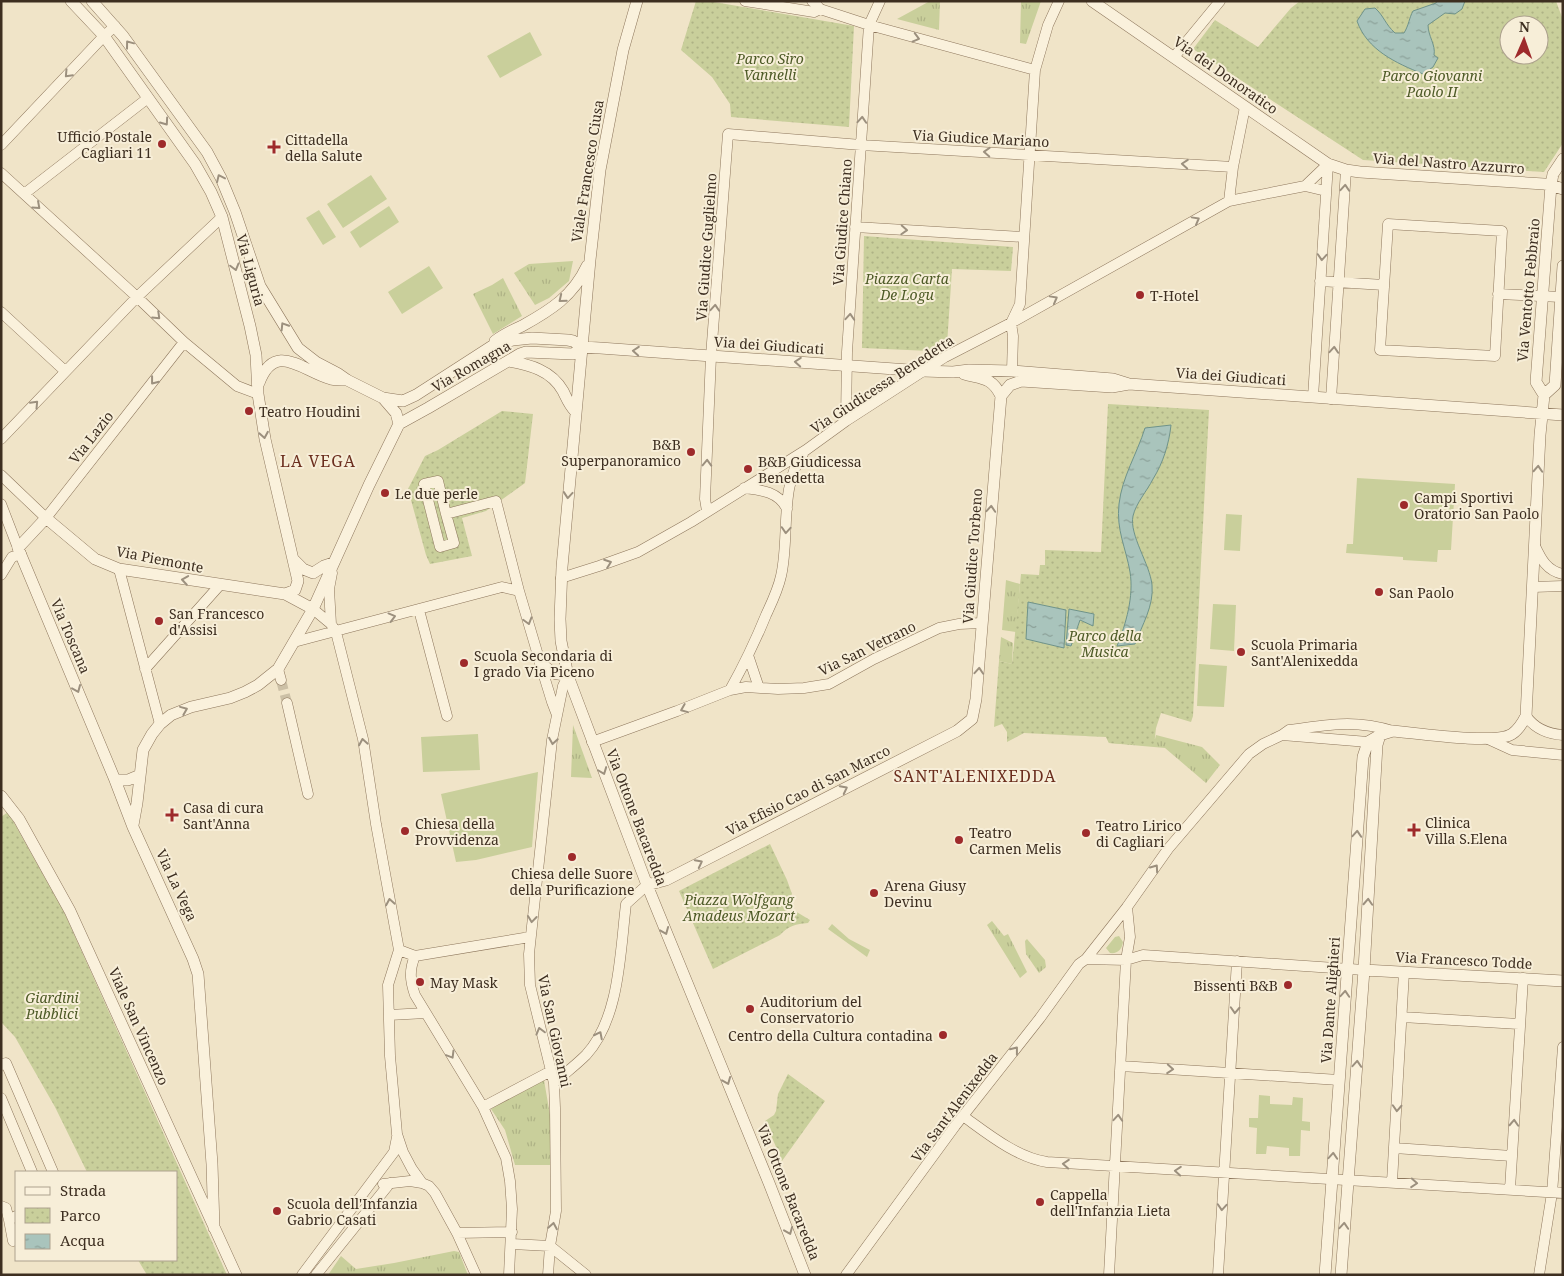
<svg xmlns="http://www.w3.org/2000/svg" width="1564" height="1276" font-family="'Noto Serif',serif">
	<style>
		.grass { fill: url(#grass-tufts) }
		.park { fill: url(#park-dots); fill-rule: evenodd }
		.garden { fill: #c9cf9b }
		.water { fill: url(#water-ripples); stroke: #6f938a }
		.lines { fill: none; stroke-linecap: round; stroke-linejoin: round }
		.minor-tunnel { stroke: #ccc0a6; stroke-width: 10; stroke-dasharray: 10 5; stroke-linecap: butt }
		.minor-casing { stroke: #8d765c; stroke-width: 11 }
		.tertiary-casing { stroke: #8d765c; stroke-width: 12 }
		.minor { stroke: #faf1dc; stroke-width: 10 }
		.tertiary { stroke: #faf1dc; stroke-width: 11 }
		.oneway { stroke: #9c907e }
		.poi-dot { fill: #9e2a2b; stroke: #f7eed8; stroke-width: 2 }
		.labels { text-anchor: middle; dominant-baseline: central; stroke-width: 4; stroke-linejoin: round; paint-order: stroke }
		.park-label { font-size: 14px; font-style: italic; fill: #4d5a26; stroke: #f7eed8 }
		.street-label { font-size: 14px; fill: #3d2e20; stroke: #f7eed8 }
		.poi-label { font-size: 14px; fill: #3d2e20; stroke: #f7eed8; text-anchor: start }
		.quarter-label { font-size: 16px; letter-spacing: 1px; fill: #6b2e1e; stroke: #f7eed8 }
	</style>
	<defs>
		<pattern id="grass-tufts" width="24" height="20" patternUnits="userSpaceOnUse" patternTransform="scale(1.25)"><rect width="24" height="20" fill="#c9cf9b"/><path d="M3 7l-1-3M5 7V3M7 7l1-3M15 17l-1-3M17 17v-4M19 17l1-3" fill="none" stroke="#aeb285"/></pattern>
		<pattern id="park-dots" width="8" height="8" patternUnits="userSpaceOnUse" patternTransform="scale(1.25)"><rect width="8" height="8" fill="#c9cf9b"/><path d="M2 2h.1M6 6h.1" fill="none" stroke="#aeb285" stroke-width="1.8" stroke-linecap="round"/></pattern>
		<pattern id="water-ripples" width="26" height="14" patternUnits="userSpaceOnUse" patternTransform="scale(1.25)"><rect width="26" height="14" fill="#a9c4bc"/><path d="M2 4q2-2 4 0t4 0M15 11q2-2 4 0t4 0" fill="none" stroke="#8ba098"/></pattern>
	</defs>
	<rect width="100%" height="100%" fill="#f0e4c8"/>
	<!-- grass -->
	<path class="grass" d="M930,1H940L939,30L897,19Z
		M1021,1H1041L1026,44L1020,43Z
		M573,261L569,281L549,298L535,305L514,273L529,264Z
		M503,278L522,316L493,334L473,294L492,285Z
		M1006,580L1020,584L1016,632L1002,630Z
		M1001,637L1013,643L1012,664L999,661Z
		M573,725L592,778L571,777Z
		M1024,733L1155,739L1156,735L1202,747L1220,765L1206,783L1165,748L1109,743L1106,737Z
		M992,921L1004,936L1008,934L1027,972L1020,978L987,925Z
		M1119,936L1123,942C1122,949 1118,954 1110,953L1106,948L1115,937Z
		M1027,939L1045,960L1046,967L1039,973L1026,954L1025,941Z
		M544,1080L550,1115L551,1165H515L505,1130L491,1109Z
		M454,1251L459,1252L468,1275H328L341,1256L356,1269L394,1263Z"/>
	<!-- park -->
	<path class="park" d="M696,1H708L854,26L849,127L731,117L730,104L712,77L681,50Z
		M1300,1H1556L1563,20V143L1544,172L1363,160L1193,49L1215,20L1258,47L1291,8ZM1509,25H1539V55H1509Z
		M864,236L1013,247L1011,271L952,269L947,345L930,351L862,348Z
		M1108,404L1209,410L1193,716L1191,722L1161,713L1156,728L1154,746L1109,743L1106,737L1024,733L1007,742V732L1002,724L994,727L999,661L1012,664L1021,574L1039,575L1040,565H1045V550L1101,552Z
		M502,411L533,414L525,483L486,511L462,518L472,556L430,564L426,555L408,489L425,456L438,450Z
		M8,812L64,912L227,1275H147L138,1260H176V1172H87L55,1107L15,1037L1,1022V817Z
		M770,844L787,880L792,894L785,905L810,920L808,923C796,924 788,926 780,935L713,969L679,891Z
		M788,1074L825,1101L782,1161L765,1121L774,1115L776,1111L778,1094Z"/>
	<!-- garden -->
	<path class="garden" d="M530,32L542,55L500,78L487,56Z
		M371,175L387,199L343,228L327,204Z
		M389,206L399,222L360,248L350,232Z
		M319,210L336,237L323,245L306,218Z
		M429,266L443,288L402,314L388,292Z
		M1357,478L1455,484L1451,550H1438L1437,562L1403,560V557L1346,553L1347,544H1353Z
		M1226,514L1242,515L1240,551L1224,550Z
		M1213,604L1236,605L1234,651L1210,649Z
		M1199,664L1227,666L1224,707L1197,706Z
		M478,734L480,770L423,772L421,737Z
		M538,772L532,847L476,860L456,862L441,794Z
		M832,924L849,939L870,950L867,957L828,929Z
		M1259,1095L1270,1096V1104L1292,1105L1293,1097L1303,1098L1302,1121L1310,1122V1131L1301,1130L1300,1156H1289V1148L1267,1146L1266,1154H1256L1257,1128L1249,1127V1118H1258Z"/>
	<!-- water -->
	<path class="water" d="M1437,1H1465L1462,9L1455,14L1445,13L1428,25C1428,36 1436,45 1434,55L1438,58L1433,67L1423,74C1396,63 1367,50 1357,21L1365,9L1375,8C1384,16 1385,24 1395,33H1404C1409,25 1409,18 1413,11L1436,3Z
		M1171,425C1169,444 1163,463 1153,479C1147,491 1136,503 1133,516C1129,535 1150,564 1152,585C1154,606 1142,625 1135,644L1117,646C1126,624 1134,596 1130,572C1126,548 1116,530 1119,504C1122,477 1137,454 1145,428Z
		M1028,602L1066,610L1064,648L1026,639Z
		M1069,609L1094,614L1093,626L1080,620L1071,646L1066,645Z"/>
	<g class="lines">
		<!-- minor-tunnel -->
		<path class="minor-tunnel" d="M281,680L287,703"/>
		<defs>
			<path id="minor" d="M745,1L814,12L820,9
				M812,1L815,3L820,9L869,25L1035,70
				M1174,57L1220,1
				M1,145L104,36L115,26
				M1,173L137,297L184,342L237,386L258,394
				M1305,186L1326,191
				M24,194L148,98
				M1229,201L1233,167L1245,107
				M1388,224L1502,231L1495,356L1380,350Z
				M855,227L1024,237
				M1320,281L1384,285
				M1498,294L1561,297
				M1,312L65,371
				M1012,371L1013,336L1011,323L1020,304L1035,70L1048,25L1059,1
				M1313,397L1328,164
				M1331,399L1346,170
				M846,421L847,352L869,25L880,1
				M1,439L137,297L222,217
				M1,475L46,518L184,342
				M744,488C762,490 779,492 787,509
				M1,504L18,548
				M707,511L705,499L711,356L728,134L861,145L1233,167
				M446,514L454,543L440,547L424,484L438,481L446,514L496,501L519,591
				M1535,546C1541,559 1547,571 1563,574
				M119,569L160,724
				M1,575L12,557L21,554
				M561,578L599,566L638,552L691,522L806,450L846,421L945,357L1011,323L1229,201L1305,186L1328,164
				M1533,587L1563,586
				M313,609L331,624L336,632L363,739L376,824L399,950L388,985L390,1056L397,1134L403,1152L412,1169L422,1183L429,1186L435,1193L457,1233L476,1275
				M419,610L447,716
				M331,624L329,589L332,573
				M294,642L502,587L519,591L540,662L555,674L568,676L563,686L552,740L529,954L530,985L554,1083L555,1108L556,1211L550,1246L548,1275
				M749,658L759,688
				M540,663L552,702L557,715
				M145,669L219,586
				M278,669L281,680
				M730,690C744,665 755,642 766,615C772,602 778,590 781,576C790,538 779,486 803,454
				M287,703L308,794
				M1526,716C1535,729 1548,734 1563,735
				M1282,735L1289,730C1329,725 1353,719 1393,731
				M1488,739L1512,750L1563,755
				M592,742L677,711L730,690L746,687L778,689L804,688L829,684L874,659L939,628L959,624L982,623
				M399,950L415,956L530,937
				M415,956C409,970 410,981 415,995L483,1107L506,1158L510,1181L512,1209L509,1275
				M1086,959L1126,960L1143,955L1364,970
				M389,1015L426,1013
				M1402,1017L1519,1024
				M1,1065L6,1063L53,1172
				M1121,1066L1339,1080
				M554,1083C564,1074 576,1065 586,1055C620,1018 620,952 626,904L647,885
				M1,1098L32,1172
				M483,1107L551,1071
				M963,1116C988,1134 1016,1157 1047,1162L1563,1193
				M1394,1148L1512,1156
				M1392,1182L1404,972
				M383,1184L410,1181L422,1183
				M1510,1189L1523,978
				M1,1206L6,1208L9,1220
				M457,1233L512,1232
				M13,1241L9,1220L16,1216
				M512,1244L550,1246L586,1275
				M302,1275L394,1152L397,1137
				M316,1275L390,1183
				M846,1275L955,1126L1040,1018L1079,964L1086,959L1127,907L1168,849L1249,754L1263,744L1282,735L1368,742
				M1109,1275L1126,960L1130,937L1127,907
				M1218,1275L1237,961
				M1539,1275L1552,1193L1563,1047"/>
			<path id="tertiary" d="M71,1L104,36L195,164L211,192L222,217L250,326L256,355L258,394L265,439L298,581L295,590L285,594
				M92,1L123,36L207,152L221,178L235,212L260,286L298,348L316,362L337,373L347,380L383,398L403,401L416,395L492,346L513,340L532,338L568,340L573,341L583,347L600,348L923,371L953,372L969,370L1012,371L1113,379L1129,384
				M637,1L623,50L600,170L590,260L562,567L560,619L561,641L568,676L647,885L769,1183L805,1275
				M1092,1L1328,164L1346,170L1360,172L1544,184L1551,185L1563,189
				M495,341C503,335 513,330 522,326C551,310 573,296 587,266
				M508,361C530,365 551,370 563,391C567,399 569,405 575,411
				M964,374C982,379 992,377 1001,396
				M259,383C275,340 302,371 331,379C336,380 342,380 347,380
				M1544,395L1555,385L1563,266
				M1001,396L1010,385L1021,381L1112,387L1129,384L1563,415
				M383,398L396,413L399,424
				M294,560L303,569L313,573L324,566L333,563
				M115,780H128L140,775
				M1,796L19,819L70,911L236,1275
				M133,825L137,803L143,750L152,734L160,724L171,715L191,707L230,698L245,692L258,685L278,669L313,609L369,485L399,424L428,408L520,354L526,352L573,354L583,347
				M647,885L666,880L957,731L972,719L976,699L1001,396
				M1364,970L1563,981
				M214,1228L212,1164L198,974L193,959L133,827L115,780L18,548L46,518L95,559L119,569L285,594L313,609
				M1325,1275L1363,757L1368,742L1380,735
				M1341,1275L1364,970L1377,745L1380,735L1393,731C1416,733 1495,745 1512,734C1518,730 1523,722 1526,716L1540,435L1544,395L1536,382L1551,185L1553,174L1563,159"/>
		</defs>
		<!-- minor casing -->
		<use href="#minor" class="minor-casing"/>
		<!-- tertiary casing -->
		<use href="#tertiary" class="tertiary-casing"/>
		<!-- minor -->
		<use href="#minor" class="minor"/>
		<!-- tertiary -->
		<use href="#tertiary" class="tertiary"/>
	</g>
	<!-- one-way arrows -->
	<defs><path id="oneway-chevron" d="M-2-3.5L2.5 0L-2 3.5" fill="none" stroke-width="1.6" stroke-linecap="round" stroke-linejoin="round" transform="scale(1.25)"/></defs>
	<g class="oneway">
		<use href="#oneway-chevron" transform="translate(916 38) rotate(15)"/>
		<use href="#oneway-chevron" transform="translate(129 44) rotate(-127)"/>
		<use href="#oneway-chevron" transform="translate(68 74) rotate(133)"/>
		<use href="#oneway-chevron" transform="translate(862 120) rotate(-86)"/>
		<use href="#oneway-chevron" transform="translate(165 122) rotate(55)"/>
		<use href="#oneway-chevron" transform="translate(987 152) rotate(-177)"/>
		<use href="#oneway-chevron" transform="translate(1185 164) rotate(-176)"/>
		<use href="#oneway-chevron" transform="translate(220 178) rotate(-115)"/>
		<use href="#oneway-chevron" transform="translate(1345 188) rotate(-86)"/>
		<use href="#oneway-chevron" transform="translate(37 206) rotate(42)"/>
		<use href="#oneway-chevron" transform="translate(1196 220) rotate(-29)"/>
		<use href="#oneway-chevron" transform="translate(904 230) rotate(3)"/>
		<use href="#oneway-chevron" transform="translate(1322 257) rotate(94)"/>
		<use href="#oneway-chevron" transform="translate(235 267) rotate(75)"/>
		<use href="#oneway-chevron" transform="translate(562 299) rotate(141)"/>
		<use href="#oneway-chevron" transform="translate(1054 299) rotate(-29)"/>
		<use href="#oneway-chevron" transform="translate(715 308) rotate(-86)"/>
		<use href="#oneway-chevron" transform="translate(157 316) rotate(44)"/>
		<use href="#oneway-chevron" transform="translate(850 317) rotate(-86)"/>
		<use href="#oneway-chevron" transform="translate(284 326) rotate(-122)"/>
		<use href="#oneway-chevron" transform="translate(1334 350) rotate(-86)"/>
		<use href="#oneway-chevron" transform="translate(636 351) rotate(-176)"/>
		<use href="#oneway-chevron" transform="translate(798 362) rotate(-176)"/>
		<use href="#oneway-chevron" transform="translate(154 381) rotate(128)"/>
		<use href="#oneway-chevron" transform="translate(35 404) rotate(-47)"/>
		<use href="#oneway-chevron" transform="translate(264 435) rotate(80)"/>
		<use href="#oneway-chevron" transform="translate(707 463) rotate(-88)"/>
		<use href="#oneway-chevron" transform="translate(1538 469) rotate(-87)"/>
		<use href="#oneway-chevron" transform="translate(568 495) rotate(95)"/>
		<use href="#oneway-chevron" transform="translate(991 509) rotate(-86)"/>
		<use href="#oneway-chevron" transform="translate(786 530) rotate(94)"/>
		<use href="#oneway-chevron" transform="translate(608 563) rotate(-20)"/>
		<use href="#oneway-chevron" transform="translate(185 580) rotate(-171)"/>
		<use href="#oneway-chevron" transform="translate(392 617) rotate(-15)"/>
		<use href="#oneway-chevron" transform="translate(528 621) rotate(74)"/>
		<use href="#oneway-chevron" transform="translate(979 671) rotate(-86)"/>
		<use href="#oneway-chevron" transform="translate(77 689) rotate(67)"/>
		<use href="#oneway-chevron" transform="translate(684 709) rotate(158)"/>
		<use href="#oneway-chevron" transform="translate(184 710) rotate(-22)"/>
		<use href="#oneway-chevron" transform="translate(553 741) rotate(99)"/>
		<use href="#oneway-chevron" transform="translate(363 742) rotate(-100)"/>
		<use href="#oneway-chevron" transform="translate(603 771) rotate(69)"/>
		<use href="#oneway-chevron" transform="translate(844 789) rotate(-27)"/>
		<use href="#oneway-chevron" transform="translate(1357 834) rotate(-86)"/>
		<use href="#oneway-chevron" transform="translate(699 863) rotate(-27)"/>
		<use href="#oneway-chevron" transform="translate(1155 868) rotate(-55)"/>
		<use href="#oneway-chevron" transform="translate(390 902) rotate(-100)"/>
		<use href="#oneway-chevron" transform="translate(1368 902) rotate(-87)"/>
		<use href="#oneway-chevron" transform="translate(532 919) rotate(97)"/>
		<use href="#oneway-chevron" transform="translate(665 931) rotate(68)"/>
		<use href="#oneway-chevron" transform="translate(1345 994) rotate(-86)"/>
		<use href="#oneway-chevron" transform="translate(1235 1010) rotate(93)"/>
		<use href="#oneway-chevron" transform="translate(540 1031) rotate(-105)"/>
		<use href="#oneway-chevron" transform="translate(599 1035) rotate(-63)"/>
		<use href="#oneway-chevron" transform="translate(1015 1050) rotate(-52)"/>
		<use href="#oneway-chevron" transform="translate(451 1055) rotate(59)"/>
		<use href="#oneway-chevron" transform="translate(1357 1064) rotate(-86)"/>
		<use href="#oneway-chevron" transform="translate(1170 1069) rotate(4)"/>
		<use href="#oneway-chevron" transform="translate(727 1081) rotate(68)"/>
		<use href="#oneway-chevron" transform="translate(1397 1108) rotate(93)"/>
		<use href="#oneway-chevron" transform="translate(1118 1118) rotate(-86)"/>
		<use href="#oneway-chevron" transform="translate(1514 1123) rotate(-87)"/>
		<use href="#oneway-chevron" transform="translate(1333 1156) rotate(-86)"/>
		<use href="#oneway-chevron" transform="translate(1066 1164) rotate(-176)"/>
		<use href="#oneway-chevron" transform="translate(1178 1171) rotate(-176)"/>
		<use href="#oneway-chevron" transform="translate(1414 1183) rotate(4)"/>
		<use href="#oneway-chevron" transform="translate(1222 1207) rotate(94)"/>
		<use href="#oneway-chevron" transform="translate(553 1226) rotate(-80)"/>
		<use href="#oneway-chevron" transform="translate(1344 1226) rotate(-86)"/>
		<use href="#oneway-chevron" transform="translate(789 1231) rotate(68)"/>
	</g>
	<!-- markers -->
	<g class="poi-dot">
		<circle cx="162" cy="144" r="5"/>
		<path d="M271.5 139.5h5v5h5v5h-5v5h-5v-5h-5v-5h5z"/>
		<circle cx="1140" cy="295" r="5"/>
		<circle cx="249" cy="411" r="5"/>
		<circle cx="691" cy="452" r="5"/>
		<circle cx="748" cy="469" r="5"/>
		<circle cx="385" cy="493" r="5"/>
		<circle cx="1404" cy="505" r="5"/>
		<circle cx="1379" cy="592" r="5"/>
		<circle cx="159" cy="621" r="5"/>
		<circle cx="1241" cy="652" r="5"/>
		<circle cx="464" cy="663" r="5"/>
		<path d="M169.5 807.5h5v5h5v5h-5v5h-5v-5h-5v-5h5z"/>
		<path d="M1411.5 822.5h5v5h5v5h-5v5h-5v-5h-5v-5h5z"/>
		<circle cx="405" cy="831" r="5"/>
		<circle cx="1086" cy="833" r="5"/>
		<circle cx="959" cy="840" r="5"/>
		<circle cx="572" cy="857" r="5"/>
		<circle cx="874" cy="893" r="5"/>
		<circle cx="420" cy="982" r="5"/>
		<circle cx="1288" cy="985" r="5"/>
		<circle cx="750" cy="1009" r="5"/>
		<circle cx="943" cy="1035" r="5"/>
		<circle cx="1040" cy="1202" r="5"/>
		<circle cx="277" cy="1211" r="5"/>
	</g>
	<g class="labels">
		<!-- park labels -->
		<g class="park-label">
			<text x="770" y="58">Parco Siro<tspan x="770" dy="16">Vannelli</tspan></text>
			<text x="1432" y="75">Parco Giovanni<tspan x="1432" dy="16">Paolo II</tspan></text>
			<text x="907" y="278">Piazza Carta<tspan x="907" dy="16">De Logu</tspan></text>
			<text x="1105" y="635">Parco della<tspan x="1105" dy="16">Musica</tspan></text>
			<text x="739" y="899">Piazza Wolfgang<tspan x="739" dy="16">Amadeus Mozart</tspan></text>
			<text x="52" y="997">Giardini<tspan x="52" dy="16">Pubblici</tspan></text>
		</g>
		<!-- street labels -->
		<g class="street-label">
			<text transform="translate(1226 75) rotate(35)">Via dei Donoratico</text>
			<text transform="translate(981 138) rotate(3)">Via Giudice Mariano</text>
			<text transform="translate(1449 163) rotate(4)">Via del Nastro Azzurro</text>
			<text transform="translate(587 171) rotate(-81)">Viale Francesco Ciusa</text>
			<text transform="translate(842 222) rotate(-86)">Via Giudice Chiano</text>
			<text transform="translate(706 247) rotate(-86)">Via Giudice Guglielmo</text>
			<text transform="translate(251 270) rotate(75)">Via Liguria</text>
			<text transform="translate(1528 290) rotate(-85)">Via Ventotto Febbraio</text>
			<text transform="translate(769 345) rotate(4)">Via dei Giudicati</text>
			<text transform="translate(471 366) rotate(-30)">Via Romagna</text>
			<text transform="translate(1231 376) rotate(4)">Via dei Giudicati</text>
			<text transform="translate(882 384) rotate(-33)">Via Giudicessa Benedetta</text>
			<text transform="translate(91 437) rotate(-52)">Via Lazio</text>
			<text transform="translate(972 556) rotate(-86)">Via Giudice Torbeno</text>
			<text transform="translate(160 559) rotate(11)">Via Piemonte</text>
			<text transform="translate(71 636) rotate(67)">Via Toscana</text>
			<text transform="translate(867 648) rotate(-26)">Via San Vetrano</text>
			<text transform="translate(808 790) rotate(-27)">Via Efisio Cao di San Marco</text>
			<text transform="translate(637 817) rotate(69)">Via Ottone Bacaredda</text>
			<text transform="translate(177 885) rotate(65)">Via La Vega</text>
			<text transform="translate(1464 960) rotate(3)">Via Francesco Todde</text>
			<text transform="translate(1330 1000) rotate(-86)">Via Dante Alighieri</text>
			<text transform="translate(139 1026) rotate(66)">Viale San Vincenzo</text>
			<text transform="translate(555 1031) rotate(78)">Via San Giovanni</text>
			<text transform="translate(954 1107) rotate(-53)">Via Sant'Alenixedda</text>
			<text transform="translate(789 1192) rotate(68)">Via Ottone Bacaredda</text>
		</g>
		<!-- poi labels -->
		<g class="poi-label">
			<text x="152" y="136" text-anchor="end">Ufficio Postale<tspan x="152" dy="16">Cagliari 11</tspan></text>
			<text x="285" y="139">Cittadella<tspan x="285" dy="16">della Salute</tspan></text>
			<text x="1150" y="295">T-Hotel</text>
			<text x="259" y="411">Teatro Houdini</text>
			<text x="681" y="444" text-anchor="end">B&amp;B<tspan x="681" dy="16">Superpanoramico</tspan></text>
			<text x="758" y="461">B&amp;B Giudicessa<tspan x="758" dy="16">Benedetta</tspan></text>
			<text x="395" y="493">Le due perle</text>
			<text x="1414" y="497">Campi Sportivi<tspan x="1414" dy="16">Oratorio San Paolo</tspan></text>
			<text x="1389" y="592">San Paolo</text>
			<text x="169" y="613">San Francesco<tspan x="169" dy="16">d'Assisi</tspan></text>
			<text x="1251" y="644">Scuola Primaria<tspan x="1251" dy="16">Sant'Alenixedda</tspan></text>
			<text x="474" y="655">Scuola Secondaria di<tspan x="474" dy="16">I grado Via Piceno</tspan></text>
			<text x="183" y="807">Casa di cura<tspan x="183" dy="16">Sant'Anna</tspan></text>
			<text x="1425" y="822">Clinica<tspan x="1425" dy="16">Villa S.Elena</tspan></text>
			<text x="415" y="823">Chiesa della<tspan x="415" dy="16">Provvidenza</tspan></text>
			<text x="1096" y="825">Teatro Lirico<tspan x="1096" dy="16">di Cagliari</tspan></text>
			<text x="969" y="832">Teatro<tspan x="969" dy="16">Carmen Melis</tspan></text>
			<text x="572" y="873" text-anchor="middle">Chiesa delle Suore<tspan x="572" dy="16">della Purificazione</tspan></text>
			<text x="884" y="885">Arena Giusy<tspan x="884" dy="16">Devinu</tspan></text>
			<text x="430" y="982">May Mask</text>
			<text x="1278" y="985" text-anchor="end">Bissenti B&amp;B</text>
			<text x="760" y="1001">Auditorium del<tspan x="760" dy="16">Conservatorio</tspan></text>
			<text x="933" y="1035" text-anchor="end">Centro della Cultura contadina</text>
			<text x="1050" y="1194">Cappella<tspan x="1050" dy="16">dell'Infanzia Lieta</tspan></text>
			<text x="287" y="1203">Scuola dell'Infanzia<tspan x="287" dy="16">Gabrio Casati</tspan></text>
		</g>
		<!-- quarter labels -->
		<g class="quarter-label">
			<text x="318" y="461">LA VEGA</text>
			<text x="975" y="776">SANT'ALENIXEDDA</text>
		</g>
	</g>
	<!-- border -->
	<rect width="1564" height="1276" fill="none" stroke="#3d2e20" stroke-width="5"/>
	<!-- legend -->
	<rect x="15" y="1171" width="162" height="90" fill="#f7eed8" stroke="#ada18e"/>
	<rect x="25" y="1187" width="25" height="8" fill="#faf1dc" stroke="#ada18e"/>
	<text x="60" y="1196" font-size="15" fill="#3d2e20">Strada</text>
	<rect x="25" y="1208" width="25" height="15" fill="url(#park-dots)" stroke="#ada18e"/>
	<text x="60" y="1221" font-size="15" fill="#3d2e20">Parco</text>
	<rect x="25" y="1234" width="25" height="15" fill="url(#water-ripples)" stroke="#ada18e"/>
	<text x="60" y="1246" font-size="15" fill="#3d2e20">Acqua</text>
	<!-- north arrow -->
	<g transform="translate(1524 40) rotate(2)"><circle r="24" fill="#f7eed8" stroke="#ada18e"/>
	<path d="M0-4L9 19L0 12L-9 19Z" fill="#9e2a2b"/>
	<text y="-8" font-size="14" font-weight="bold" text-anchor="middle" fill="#3d2e20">N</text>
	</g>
</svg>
